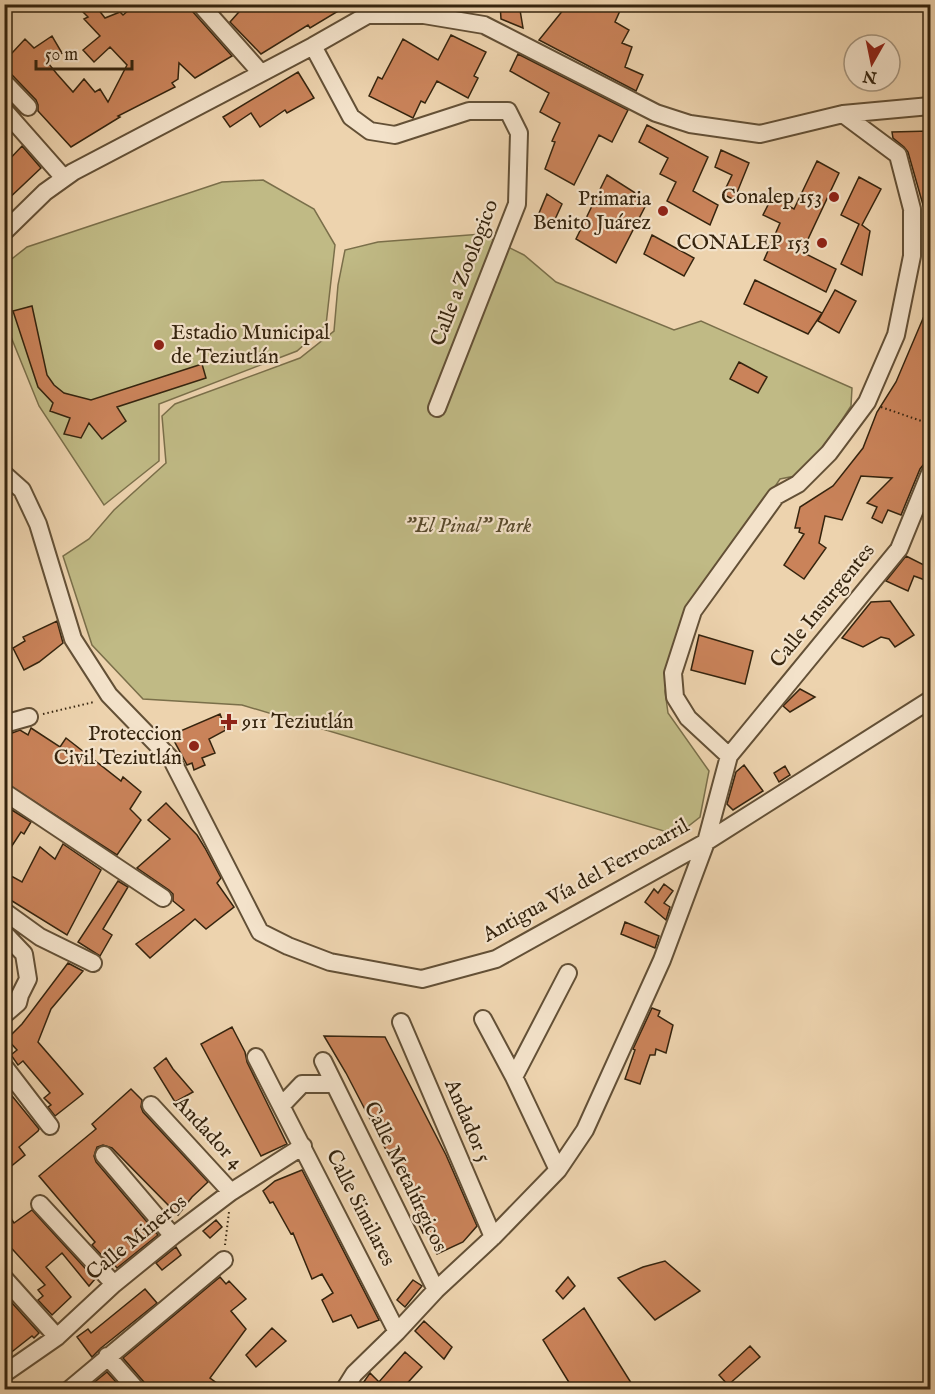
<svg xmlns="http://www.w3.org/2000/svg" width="935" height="1394" font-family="'IM FELL English',serif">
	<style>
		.green { fill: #c0ba85; stroke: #7a6f4a; stroke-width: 1.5 }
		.building { fill: #ca835a; stroke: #35240e; stroke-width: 1.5 }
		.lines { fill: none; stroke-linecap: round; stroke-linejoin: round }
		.minor-casing { stroke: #635036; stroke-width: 20 }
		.path { stroke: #35240e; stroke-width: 2; stroke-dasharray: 1.5 3; stroke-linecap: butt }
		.minor { stroke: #f3e2ca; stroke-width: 16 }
		.poi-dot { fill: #8f2418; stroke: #f3e2ca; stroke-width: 2 }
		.labels { text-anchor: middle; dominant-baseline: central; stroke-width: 4.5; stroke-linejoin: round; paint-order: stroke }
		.poi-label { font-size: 21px; fill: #35240e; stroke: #f3e2ca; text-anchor: end }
		.street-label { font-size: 21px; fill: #35240e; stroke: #f3e2ca }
		.park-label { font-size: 21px; font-style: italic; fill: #584a2c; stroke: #f3e2ca }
	</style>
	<rect width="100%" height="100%" fill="#edd3ae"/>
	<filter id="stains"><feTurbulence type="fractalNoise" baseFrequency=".00333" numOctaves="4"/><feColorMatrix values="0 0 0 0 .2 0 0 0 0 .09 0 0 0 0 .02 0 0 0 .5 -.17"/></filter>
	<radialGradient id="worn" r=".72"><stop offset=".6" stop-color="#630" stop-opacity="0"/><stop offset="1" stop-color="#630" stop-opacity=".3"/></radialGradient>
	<!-- green -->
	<path class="green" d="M263,180L314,209L335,245L326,325L297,351L159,404V461L104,505L39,406L5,322L4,265L27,247L222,182Z
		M482,234L524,255L556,282L674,330L701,321L852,388L851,406L823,449L795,476L780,479L682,626L665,691L668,713L709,771L700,817L677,835L242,705L143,699L92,645L63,556L89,539L114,510L166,463L162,416L175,404L300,358L334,331L338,285L345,250L378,242Z"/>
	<!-- building -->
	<path class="building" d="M75,4H94L105,18L120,12L123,15L136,4H190L192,11L232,56L195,78L179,63L178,79L172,83L175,87L118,116L120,117L71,147L38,111V105L36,100L12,75L4,72V47L12,53L25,39L34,48L52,36L62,53L48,63L57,74L73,92L84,79L95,92L100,89L108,102L127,65L110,47L94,62L83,50L100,36L84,19L88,17Z
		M246,4H350L310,28L308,25L261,54L230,22Z
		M500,4H519L523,28L501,19Z
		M568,4H623L615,22L629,30L622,43L632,47L625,67L643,75L636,91L539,40Z
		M451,35L486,52L474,76L478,78L468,98L437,81L425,103L421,101L413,118L369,96L378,77L382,79L403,39L438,60Z
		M518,54L628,110L612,142L599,135L574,185L545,169L555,142L552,141L560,123L540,112L549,93L510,71Z
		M298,72L314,98L287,113L285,110L260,127L251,113L230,127L223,117Z
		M647,125L708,157L693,191L718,205L710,225L667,201L676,182L660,174L668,158L639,142Z
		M930,131V226H929L908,152L904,147L893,138L892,132Z
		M22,146L41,168L4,203V165Z
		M721,150L749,163L734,200L723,194L732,175L715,167Z
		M817,161L839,173L802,252L836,269L826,292L764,260L780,223L763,215L772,197L794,209Z
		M607,175L648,201L616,263L576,239Z
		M859,177L881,189L862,225L870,231L862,275L841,264L859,224L841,215Z
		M547,194L562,204L551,228L537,218Z
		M652,235L694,258L684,276L644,254Z
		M755,280L822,313L808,334L744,304Z
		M835,290L856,301L839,333L818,321Z
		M930,302V451L927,459L930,463L924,464L920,469L901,515L888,510L882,523L872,518L877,507L867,503L892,478L861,476L842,520L825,516L819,543L826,548L804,579L784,565L804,534L799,532L800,528H795L800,507L833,486L863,448L877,412L896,382Z
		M32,306L47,375L54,385L64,393L91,400L202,364L206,378L117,407L126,421L102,439L89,423L81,438L64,434L70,418L50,411L53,403L38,387L13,311Z
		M739,362L767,377L758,393L730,379Z
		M906,556L930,568L925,580L914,576L908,591L886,581Z
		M890,601L914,635L895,647L889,639L881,637L863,647L842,638L871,602Z
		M57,621L63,643L39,662L24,670L13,648L25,641L23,637Z
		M699,635L753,651L745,684L691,670Z
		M800,689L815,697L790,712L783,706Z
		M220,714L226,730L209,739L215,753L202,758L205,765L194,770L192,763L187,765L171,735Z
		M31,728L60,747L66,738L121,781L123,777L141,792L130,809L141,820L117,855L4,782V736L20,730L28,735Z
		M744,765L763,791L733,810L727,804L736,772Z
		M785,766L790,775L779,782L774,773Z
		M166,803L197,835L205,848L221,878L217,883L234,907L206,929L195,919L150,958L136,944L184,910L173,901V894L169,890L137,868L170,839L148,820Z
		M4,805L31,822L24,834L21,832L4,858Z
		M63,844L101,870L67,935L4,896V872L22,882L40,847L55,859Z
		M118,881L128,887L103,929L112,935L100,956L78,942Z
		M664,884L673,891L664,903L670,907L666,920L645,902L654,889L658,893Z
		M625,922L659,936L655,948L621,934Z
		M68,963L83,971L51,1009L38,1042L83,1094L55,1116L48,1107L51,1105L44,1098L50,1093L23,1061L18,1065L11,1055L17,1050L7,1039L22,1024Z
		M652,1008L660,1011L658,1016L673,1025L666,1053L656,1049L655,1055H650L640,1084L625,1079L635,1050L633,1049Z
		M232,1027L245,1052L247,1062L287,1144L261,1156L201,1044Z
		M324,1036L385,1037L446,1155L477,1226L463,1242L437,1254L426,1232L423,1233L419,1225L424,1223L346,1073Z
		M166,1058L173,1069L193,1092L175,1102L154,1068Z
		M4,1086L39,1129L38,1131L19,1147L25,1155L9,1168L4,1162Z
		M131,1089L142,1100L141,1107L143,1112L208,1182L192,1197L178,1215L112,1148L103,1145L97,1147L94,1156L96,1162L158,1235L117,1268L113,1263L111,1265L92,1245L95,1242L39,1176L96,1129L92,1124Z
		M302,1170L379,1320L358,1328L351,1315L333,1322L322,1300L333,1293L322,1274L312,1279L293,1233L291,1234L273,1202L270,1203L263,1191L275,1181Z
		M32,1210L95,1279L89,1286L62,1253L46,1267L71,1297L52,1315L38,1300L43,1296L38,1290L45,1285L4,1240V1227L12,1220L14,1223Z
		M216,1220L222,1227L210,1238L203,1231Z
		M176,1247L181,1255L162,1270L156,1263Z
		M665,1261L700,1291L655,1320L618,1278L643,1267Z
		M220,1277L226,1284L229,1281L246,1299L231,1311L246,1329L210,1378L225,1389H150L123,1358Z
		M568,1277L575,1286L563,1299L556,1291Z
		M413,1280L422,1286L405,1307L397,1300Z
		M145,1289L157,1303L101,1348L92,1357L77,1337L88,1329L91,1333Z
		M4,1294L39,1333L34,1338L32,1336L4,1358Z
		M584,1308L635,1389H573L543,1340Z
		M424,1321L452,1347L444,1359L415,1331Z
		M272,1328L286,1341L256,1367L246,1355Z
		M750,1346L760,1357L728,1385L719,1375Z
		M405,1352L422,1367L402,1389H370L363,1383L370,1373L379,1382Z
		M107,1372L116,1382L107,1389H86Z"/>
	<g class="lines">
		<defs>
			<path id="minor" d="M200,4L261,73
				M369,15H424L484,25L656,113L690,124L760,134L843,114L930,106
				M313,46L351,117L370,131L395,135L469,111H508L519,133L517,204L437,408
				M4,82L28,107
				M4,110L64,178
				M4,232L45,192L73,172L313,46L378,9
				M4,474L22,490L38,524L73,639L109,695L172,760L260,932L288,946L330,962L422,979L496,959L706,842L930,700
				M4,724L29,717
				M729,756L899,549L930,473
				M4,792L163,898
				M4,911L40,937L93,963
				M4,933L24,954L28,979L20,995L18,1003L4,1015
				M483,1019L514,1077L558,1170
				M401,1022L493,1237
				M256,1057L397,1332
				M323,1061L436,1290
				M4,1066L50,1126
				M514,1077L568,973
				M151,1105L231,1192
				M282,1105L302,1084H334
				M104,1155L173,1236
				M40,1204L114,1284
				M4,1278L57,1337
				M107,1356L137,1390
				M4,1372L8,1371L57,1337L114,1284L173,1236L231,1192L303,1146
				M69,1390L224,1260
				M344,1390L354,1374L397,1332L436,1290L493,1237L558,1170L585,1130L662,960L706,842L729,756L688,718L675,697L673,673L693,611L776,496L798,484L829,453L867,402L896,335L912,256V209L898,155L843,114"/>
		</defs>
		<!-- minor casing -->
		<use href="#minor" class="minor-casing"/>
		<!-- path -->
		<path class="path" d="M881,407L930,424
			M43,714L94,702
			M225,1245L229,1212"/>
		<!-- minor -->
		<use href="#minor" class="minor"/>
	</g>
	<!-- markers -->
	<g class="poi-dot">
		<circle cx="834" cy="197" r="6"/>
		<circle cx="663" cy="211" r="6"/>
		<circle cx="822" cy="243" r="6"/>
		<circle cx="159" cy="345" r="6"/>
		<path d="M226 713h6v6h6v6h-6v6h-6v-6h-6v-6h6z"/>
		<circle cx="194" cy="746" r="6"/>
	</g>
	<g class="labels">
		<!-- poi labels -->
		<g class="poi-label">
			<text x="822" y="197">Conalep 153</text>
			<text x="651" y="199">Primaria<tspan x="651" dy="24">Benito Juárez</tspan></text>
			<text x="810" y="243">CONALEP 153</text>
			<text x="171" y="333" text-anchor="start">Estadio Municipal<tspan x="171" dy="24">de Teziutlán</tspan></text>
			<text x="242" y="722" text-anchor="start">911 Teziutlán</text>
			<text x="182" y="734">Proteccion<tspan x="182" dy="24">Civil Teziutlán</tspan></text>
		</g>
		<!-- street labels -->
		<g class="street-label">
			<text transform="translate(465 273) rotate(-69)">Calle a Zoologico</text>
			<text transform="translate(823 606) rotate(-51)">Calle Insurgentes</text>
			<text transform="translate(586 881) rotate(-29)">Antigua Vía del Ferrocarril</text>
			<text transform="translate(467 1121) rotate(67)">Andador 5</text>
			<text transform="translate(208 1133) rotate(47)">Andador 4</text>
			<text transform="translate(405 1177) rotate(64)">Calle Metalúrgicos</text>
			<text transform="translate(360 1208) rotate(63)">Calle Similares</text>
			<text transform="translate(137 1238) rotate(-39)">Calle Mineros</text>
		</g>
		<!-- park labels -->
		<g class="park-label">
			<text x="468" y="526">"El Pinal" Park</text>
		</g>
	</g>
	<!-- margin -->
	<rect width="935" height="1394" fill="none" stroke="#edd3ae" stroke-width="24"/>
	<rect x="6" y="6" width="923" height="1382" fill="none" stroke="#35240e" stroke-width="3"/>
	<rect x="12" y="12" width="911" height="1370" fill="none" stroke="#35240e" stroke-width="1.5"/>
	<!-- north arrow -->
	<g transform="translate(872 63) rotate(189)"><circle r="28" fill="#f3e2ca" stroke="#a7967f" stroke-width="1.5"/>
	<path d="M0-4.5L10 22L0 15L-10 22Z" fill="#8f2418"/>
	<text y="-9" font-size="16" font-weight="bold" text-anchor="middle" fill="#35240e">N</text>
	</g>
	<!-- scale -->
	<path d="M36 60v9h96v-9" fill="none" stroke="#35240e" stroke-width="3"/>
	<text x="45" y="60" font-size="18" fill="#35240e" stroke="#f3e2ca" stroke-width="4.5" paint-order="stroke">50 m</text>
	<rect width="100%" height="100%" filter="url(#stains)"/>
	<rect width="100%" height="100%" fill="url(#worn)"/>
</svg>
